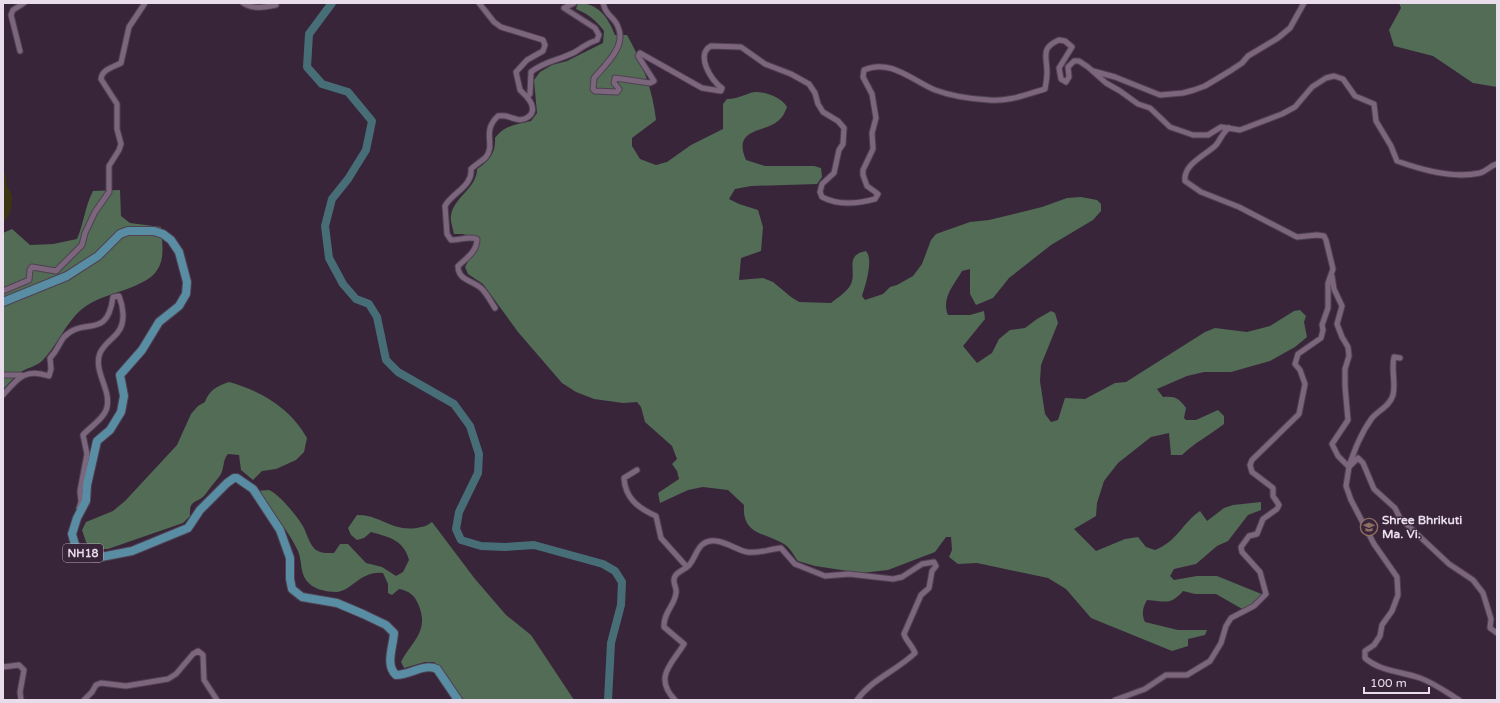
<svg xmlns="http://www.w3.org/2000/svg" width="1500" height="703" font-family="'Varela Round',sans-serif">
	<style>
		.forest { fill: #526c56 }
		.sand { fill: #3d3414 }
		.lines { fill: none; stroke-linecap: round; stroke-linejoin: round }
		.river { stroke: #476e76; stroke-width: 8 }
		.minor-casing { stroke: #504051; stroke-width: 7 }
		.primary-casing { stroke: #504051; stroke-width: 10 }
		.minor { stroke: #7c667e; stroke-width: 5 }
		.primary { stroke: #598da3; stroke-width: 8 }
		.labels { text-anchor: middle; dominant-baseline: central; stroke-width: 3; stroke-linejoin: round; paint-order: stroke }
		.shield { fill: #38253a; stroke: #b5a6b6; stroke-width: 1 }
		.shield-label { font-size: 11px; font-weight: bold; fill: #eaddeb }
		.poi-label { font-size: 12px; font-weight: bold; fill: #eaddeb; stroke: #38253a; text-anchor: start }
	</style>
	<rect width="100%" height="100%" fill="#38253a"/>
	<!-- forest -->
	<path class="forest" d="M578,3C598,3 608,17 615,35H627C642,61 653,91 656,120L632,138V146L640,159L656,165L667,162L691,145L723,129V104L727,99C739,99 749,92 756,92C766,92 782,98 787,107C785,112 783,117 778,121C764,133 732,128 746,160L765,166H814L821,168L822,177L817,184L751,186L735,189L729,199L739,204L758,210L763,227L761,251L741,258L739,280L763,278L773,282L791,297L799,302L831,303C837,298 847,292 851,284C857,271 844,255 866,251C874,260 865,286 862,296L865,300L883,294L890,287L897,285L913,276L922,264L931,240L936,234L970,222L989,220L1042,207L1067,198L1081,197L1097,200L1101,204V211L1093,220L1051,245L1009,278L993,298L976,305L970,294V269L962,271C954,285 941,298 948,315H970L984,311L985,319L963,346L977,363L992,353L999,339L1010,330L1025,328L1037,319L1051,311L1055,313L1058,323L1041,365L1040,381L1045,414L1051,422L1058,420L1065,398L1085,399L1115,383L1126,382L1205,332L1215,328L1247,332L1270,326L1294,311L1300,310L1306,316L1304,322L1307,337L1295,347L1270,361L1231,372H1204L1187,376L1157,389L1163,397C1175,396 1179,398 1186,408L1184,418L1186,420H1196L1218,410L1224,416V424C1210,435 1194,443 1182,455H1171L1169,433L1151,437L1118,463L1104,481L1097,503L1096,516L1074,529L1096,551L1125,539L1138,537L1146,547L1155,550C1178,541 1182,523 1200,511L1207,521L1224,508L1233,505L1261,502V510L1248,515L1228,541L1217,546L1196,564L1174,569L1170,576L1174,580L1197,576H1217L1264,595L1259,604L1244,610L1216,594H1195L1183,591C1170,606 1165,601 1147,600C1143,607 1141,614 1145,622L1178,630H1207L1205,635L1188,639V646L1172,651L1091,618L1066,589L1048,578L977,563L958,564L949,557L952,550L951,537H946L935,552L888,570L861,573L815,566L798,561C794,556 790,547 784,544C764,532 742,535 744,505L728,490L703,487L688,490L660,503L658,493L679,479L677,471L672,464L677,459L672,446L645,422L641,407L637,402L623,403L594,399L576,392L562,383L518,332L483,284L468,274L465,267L477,244V239L463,234H454C453,229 450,220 451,215C454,197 477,188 477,169C489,161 496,153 495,138C504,125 516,125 531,121L537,113L534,80L540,72L552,65L567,61L603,43L604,31C596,20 588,14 576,9Z
		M1399,3H1497V87L1473,83L1433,56L1394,46L1389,30L1401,8Z
		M120,190L121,216L130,223L161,227C162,243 166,260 155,273C142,288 108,293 91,303C68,315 60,343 42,361C37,366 27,368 21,372C14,376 9,384 3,389V233L12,229L30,245L53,244L77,239C84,223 85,206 93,191Z
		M229,382C261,391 290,408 307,438L304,452L296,460L276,469L262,471L253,480L241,470L239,455L228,454C222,460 225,470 219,477C214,483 209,489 205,495C196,504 189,499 190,516L183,523L108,549H91L86,542L82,530L86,522L113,511L125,501L177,445L191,414L198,406L205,402C209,390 217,386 229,382Z
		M269,490C280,495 298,517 304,528C307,535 310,545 316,550C322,554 328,553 334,553L340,544H348L366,563L382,567L396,576L403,572L409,560C404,540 389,537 371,532L364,538L357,540L351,535L348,528L357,515C380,514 394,534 421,527C425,527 429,524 432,522L475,579L506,615L531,635L574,700H464L434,662H425L404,668L401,662C412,641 429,632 419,606C415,595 409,591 399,589L392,595L388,593V584L383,573C361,570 352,591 336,592C326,592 312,589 306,580C300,572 302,560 298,551C287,528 271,511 256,491Z"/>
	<!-- sand -->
	<path class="sand" d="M3,169C6,175 6,178 7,184C7,188 10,190 11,193C14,201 11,217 3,222Z"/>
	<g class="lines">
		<!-- river -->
		<path class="river" d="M332,3L309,34L307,67L322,84L348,92L372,121L366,150L348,179L332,199L325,226L329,258L343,284L356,299L369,304L377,317L386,360L398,372L454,404L470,426L479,454L478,473L459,512L456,529L461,540L481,546L505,547L534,545L603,564L615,571L622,582L621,605L611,643L608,700"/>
		<defs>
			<path id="minor" d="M243,3C254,10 264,7 276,5
				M479,3L494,22L501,27L543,40L545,45L543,51L527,60L516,72L520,90L527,97L530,94L531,72C544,61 560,60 575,52C585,46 585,44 597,40L599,35L595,28L564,8L574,3
				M603,3C604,6 605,10 607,12C610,17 616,20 618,27C627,46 605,65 594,78L593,89L595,91L617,92L619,89L614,83L615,78L650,83L654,81L638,56L640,53L702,88L721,91L722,88C711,81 695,54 711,46L741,47L765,64L791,74L809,84L815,93L818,104L823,112L838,121L844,128L843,144L839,150L834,173L822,184L820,192L822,197C839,206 857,204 875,199L878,194L867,186L863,175V170L873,149L872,133L876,118L872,94L863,77L864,70C890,58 913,81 935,90C951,96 972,99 989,100C1009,102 1027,94 1045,89C1046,83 1047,78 1047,72C1047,57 1040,48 1059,40L1065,41L1072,47L1059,68L1061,79L1066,82L1069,77L1068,67L1074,61H1079L1088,67L1106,83L1120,91L1138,104L1150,108L1170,127L1193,135H1208L1221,127L1240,130L1282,114L1295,107L1312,87L1326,78L1334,76L1343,79L1355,96L1374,104L1376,121L1391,146L1397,161C1422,170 1453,179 1480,173C1487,171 1491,165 1497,164
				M20,51L11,15L13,10L24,3
				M1093,71L1115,77L1160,95L1183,93L1194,90L1205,86L1230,71L1242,63L1248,56L1278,38L1290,28L1304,3
				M1332,276L1334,289L1342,306L1337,324L1342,337L1348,347L1349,356L1345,369V386L1348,420L1332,444L1338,456L1349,467L1346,486L1351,500L1374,544L1397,577L1398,595L1392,611L1382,625L1380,636L1374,645L1365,651V658C1381,672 1401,671 1420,678C1434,683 1446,692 1459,700
				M3,291L29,280L30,270L32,267L56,271L82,245L85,233L95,212L109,192V166L119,150L121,144L117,129V104L101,79C102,69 114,67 121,63L129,27L145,3
				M495,308C491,302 487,294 482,289C473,280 458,281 458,266C467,258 477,251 477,239C468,236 461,240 451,240L447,234L445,206C452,193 473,186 471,169C475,165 482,161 486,157C496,144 481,132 498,116C509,115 507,117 516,119C524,122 535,115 532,106C532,103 529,100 527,97
				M3,375H21
				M3,395C18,378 25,368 49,376L51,369L50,358C58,350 59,343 64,337C84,316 107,341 113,297L119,296C123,306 126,322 118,332C113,339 104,344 100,353C93,371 111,389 107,407C105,418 90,427 83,435L87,454L80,491L81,502L79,508
				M1349,466C1355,449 1361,433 1372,418C1379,410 1390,406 1393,395C1396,383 1391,370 1394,357L1400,358
				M1349,467L1358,458L1363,463L1374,489L1395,508L1400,518L1449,564L1473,580L1483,593L1491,619L1490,628L1497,633
				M637,470L624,478C625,498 638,508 656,516L661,538L687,567
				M3,667L19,665L24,670L20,692L21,700
				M84,700L92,692L96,685L101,683L126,686L168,679L176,674L193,654L198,651L203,655L204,680L217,700
				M675,700C653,677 672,664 684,644L664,627C663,613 675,605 676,593C677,589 674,585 674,581C673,572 686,570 690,564C695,558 697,548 703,544C716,534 735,550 747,552C758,554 770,549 781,548L795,564L825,576L849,574L893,579L902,577L922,564L934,562L936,566L932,571L929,588L921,595L904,634C906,641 912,645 915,653C896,671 872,679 857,700
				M1115,700L1145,689L1166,675H1187L1210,661L1221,643L1226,626L1231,618L1254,606L1266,594L1260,572L1242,552L1241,547L1249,536L1257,534L1263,519L1277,509L1279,505L1273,496V488L1252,472L1250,465L1252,460L1299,414L1305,384L1300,370L1295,364L1298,354L1321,338L1323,330L1322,325L1328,308V283L1333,269L1326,240L1324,236L1317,235L1297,237L1239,207L1201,192L1185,181C1183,164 1206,155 1216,145C1221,139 1222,133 1229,128"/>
			<path id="primary" d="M3,302L67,276L98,256L120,234L128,231H154L163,234L171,240L179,252L187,282L186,294L179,306L159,322L142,350L120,375L124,396L121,412L110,430L97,441L87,485L86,501L77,518L72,534L76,548L87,556L96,558L132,551L188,528L200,510L227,483L234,478H237L253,489L280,530L290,558V579L292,589L302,597L337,603L363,614L386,625L394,633C393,648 385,665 396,675C411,675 423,663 437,669L458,700"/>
		</defs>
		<!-- minor casing -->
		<use href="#minor" class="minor-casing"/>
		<!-- primary casing -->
		<use href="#primary" class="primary-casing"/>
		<!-- minor -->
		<use href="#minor" class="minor"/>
		<!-- primary -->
		<use href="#primary" class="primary"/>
	</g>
	<!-- icons -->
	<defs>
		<symbol id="school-ring" viewBox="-11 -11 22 22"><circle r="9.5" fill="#38253a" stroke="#8d6e63" stroke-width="1.5"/><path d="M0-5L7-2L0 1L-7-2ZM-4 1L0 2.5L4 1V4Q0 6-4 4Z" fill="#8d6e63"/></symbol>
	</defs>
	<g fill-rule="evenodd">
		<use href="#school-ring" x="1359" y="517" width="20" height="20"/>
	</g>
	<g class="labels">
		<!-- shield labels -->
		<rect class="shield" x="63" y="544" width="40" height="18" rx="3"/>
		<g class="shield-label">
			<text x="83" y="553">NH18</text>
		</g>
		<!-- poi labels -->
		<g class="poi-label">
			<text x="1382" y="520">Shree Bhrikuti<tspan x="1382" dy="14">Ma. Vi.</tspan></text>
		</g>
	</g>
	<!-- border -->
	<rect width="1500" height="703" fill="none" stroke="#eaddeb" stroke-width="8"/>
	<!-- scale -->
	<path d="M1364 687v6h65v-6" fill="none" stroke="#eaddeb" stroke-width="2"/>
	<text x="1370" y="687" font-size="12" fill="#eaddeb" stroke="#38253a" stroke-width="3" paint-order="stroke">100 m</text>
</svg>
